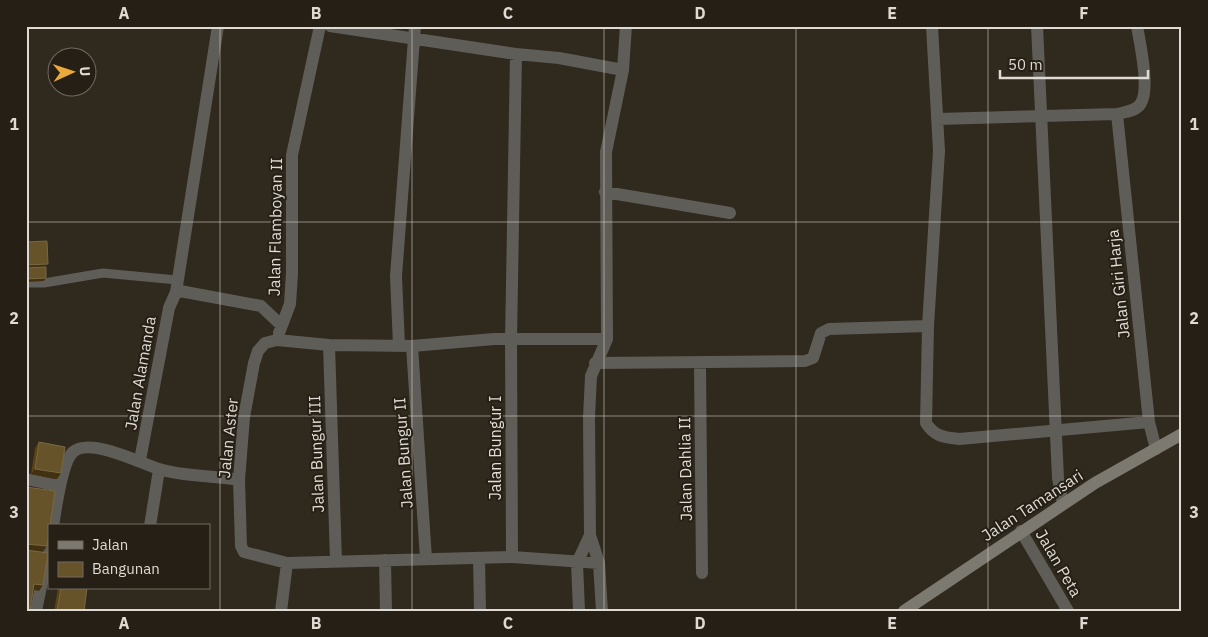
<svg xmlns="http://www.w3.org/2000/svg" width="1208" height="637" font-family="'IBM Plex Sans',sans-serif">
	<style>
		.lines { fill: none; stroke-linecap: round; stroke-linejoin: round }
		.service { stroke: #5f5d57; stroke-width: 9 }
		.minor { stroke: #5f5d57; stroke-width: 12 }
		.secondary { stroke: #7c7970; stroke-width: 12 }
		.wall { fill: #594214 }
		.shaded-wall { fill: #423110 }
		.building { fill: #675329; stroke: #7a6844 }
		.grid { fill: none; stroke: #dfdbd4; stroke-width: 1; stroke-opacity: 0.55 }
		.labels { text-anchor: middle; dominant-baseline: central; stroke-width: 4; stroke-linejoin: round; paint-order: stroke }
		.street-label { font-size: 16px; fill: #dfdbd4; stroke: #261f15 }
		.neatline { fill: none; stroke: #dfdbd4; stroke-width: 2 }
		.grid-label { font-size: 16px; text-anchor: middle; font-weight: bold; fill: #dfdbd4 }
	</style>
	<rect width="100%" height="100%" fill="#2f291e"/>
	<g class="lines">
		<!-- service -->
		<path class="service" d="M26,283H44L103,273L177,280"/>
		<!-- minor -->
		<path class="minor" d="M218,26L176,292L180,291L261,306L281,325
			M330,26L516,54L559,58L623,70
			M932,26L939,151L928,326L926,423C935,437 944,437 959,439L1149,422
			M1037,26L1058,478L1063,504
			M1117,114L1149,422L1156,449
			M937,119L1117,114C1125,112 1137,111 1141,103C1150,88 1140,44 1137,26
			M605,192L730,213
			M279,333L290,304L292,273V155L320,26
			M329,345L336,561
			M399,346L396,276L415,26
			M412,346L426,559
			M595,363L805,361L813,358L821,333L829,329L928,326
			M700,364L702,573
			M140,460L169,308L176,292
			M26,479L59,486
			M53,526C56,510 61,463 73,452C90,437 140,463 159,469C183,477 214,475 239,480
			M150,526L159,470
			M1021,531L1068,611
			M512,557L511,340L516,54
			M479,558L480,611
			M385,560L386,611
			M599,563L512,557L287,563L244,552L241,546L239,480L244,417L254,363L258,351L265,343L277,340L329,345L412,346L494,339H607
			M36,611L49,547
			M281,611L287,563
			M579,611L577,563L590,535
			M602,611L599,563L590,535L589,417L591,376L607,339L606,152L623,70L626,26"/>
		<!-- secondary -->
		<path class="secondary" d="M904,611L1095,483L1182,434"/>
	</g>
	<!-- wall -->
	<path class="wall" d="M39,442L61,473L57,479L31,474L35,448Z
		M58,588H87L84,611H54Z"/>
	<!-- shaded-wall -->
	<path class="shaded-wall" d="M48,264L44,270H26V265Z
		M46,278L44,281L26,282V279Z
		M35,469L61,473L57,479L31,474Z
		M26,544L47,546L43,552L26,550Z
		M34,584L43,585L39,591L30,589Z"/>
	<!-- building -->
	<path class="building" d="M47,241L48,264L26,265V242Z
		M46,267V278L26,279V268Z
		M39,442L65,447L61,473L35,469Z
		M26,487L55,491L50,526H49V533L47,546L26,544Z
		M26,550L48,553L43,585L34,584L30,610L26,609Z
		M61,588H87L84,611H57Z"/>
	<!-- grid -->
	<path class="grid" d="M220,26V611M412,26V611M604,26V611M796,26V611M988,26V611M26,222H1182M26,416H1182"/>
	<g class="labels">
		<!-- street labels -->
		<g class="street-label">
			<text transform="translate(275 227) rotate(-89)">Jalan Flamboyan II</text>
			<text transform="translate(1118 284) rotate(-96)">Jalan Giri Harja</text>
			<text transform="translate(140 373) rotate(-80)">Jalan Alamanda</text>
			<text transform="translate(228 438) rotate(-84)">Jalan Aster</text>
			<text transform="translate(495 448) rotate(-90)">Jalan Bungur I</text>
			<text transform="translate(403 453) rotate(-94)">Jalan Bungur II</text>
			<text transform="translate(316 454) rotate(-92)">Jalan Bungur III</text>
			<text transform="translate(685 469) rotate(-91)">Jalan Dahlia II</text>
			<text transform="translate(1032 505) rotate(-33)">Jalan Tamansari</text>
			<text transform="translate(1059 563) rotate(60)">Jalan Peta</text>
		</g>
	</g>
	<!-- border -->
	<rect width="1208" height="637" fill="none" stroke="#261f15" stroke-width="55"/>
	<!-- legend -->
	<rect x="48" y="524" width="162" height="65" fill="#261f15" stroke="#706a61"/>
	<rect x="58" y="541" width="25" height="8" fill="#7c7970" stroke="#706a61"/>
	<text x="92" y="550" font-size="15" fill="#dfdbd4">Jalan</text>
	<rect x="58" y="562" width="25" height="15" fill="#675329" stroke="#706a61"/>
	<text x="92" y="574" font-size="15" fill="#dfdbd4">Bangunan</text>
	<!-- north arrow -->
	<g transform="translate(72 72) rotate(87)"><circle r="24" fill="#261f15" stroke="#706a61"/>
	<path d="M0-4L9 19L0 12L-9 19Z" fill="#eaaa39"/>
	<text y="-8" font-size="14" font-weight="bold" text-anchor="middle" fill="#dfdbd4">U</text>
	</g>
	<!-- scale -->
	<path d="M1000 70v8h148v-8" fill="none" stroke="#dfdbd4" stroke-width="2.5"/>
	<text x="1008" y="70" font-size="15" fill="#dfdbd4" stroke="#261f15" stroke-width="4" paint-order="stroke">50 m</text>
	<rect x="28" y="28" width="1152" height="582" class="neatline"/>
	<g class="grid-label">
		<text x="124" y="19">A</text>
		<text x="316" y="19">B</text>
		<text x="508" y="19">C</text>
		<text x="700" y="19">D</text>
		<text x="892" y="19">E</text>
		<text x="1084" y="19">F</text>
		<text x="14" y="130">1</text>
		<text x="1194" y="130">1</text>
		<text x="14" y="324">2</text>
		<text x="1194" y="324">2</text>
		<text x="14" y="518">3</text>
		<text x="1194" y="518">3</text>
		<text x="124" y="629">A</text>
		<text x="316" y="629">B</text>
		<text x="508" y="629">C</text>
		<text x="700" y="629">D</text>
		<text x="892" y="629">E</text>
		<text x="1084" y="629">F</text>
	</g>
</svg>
